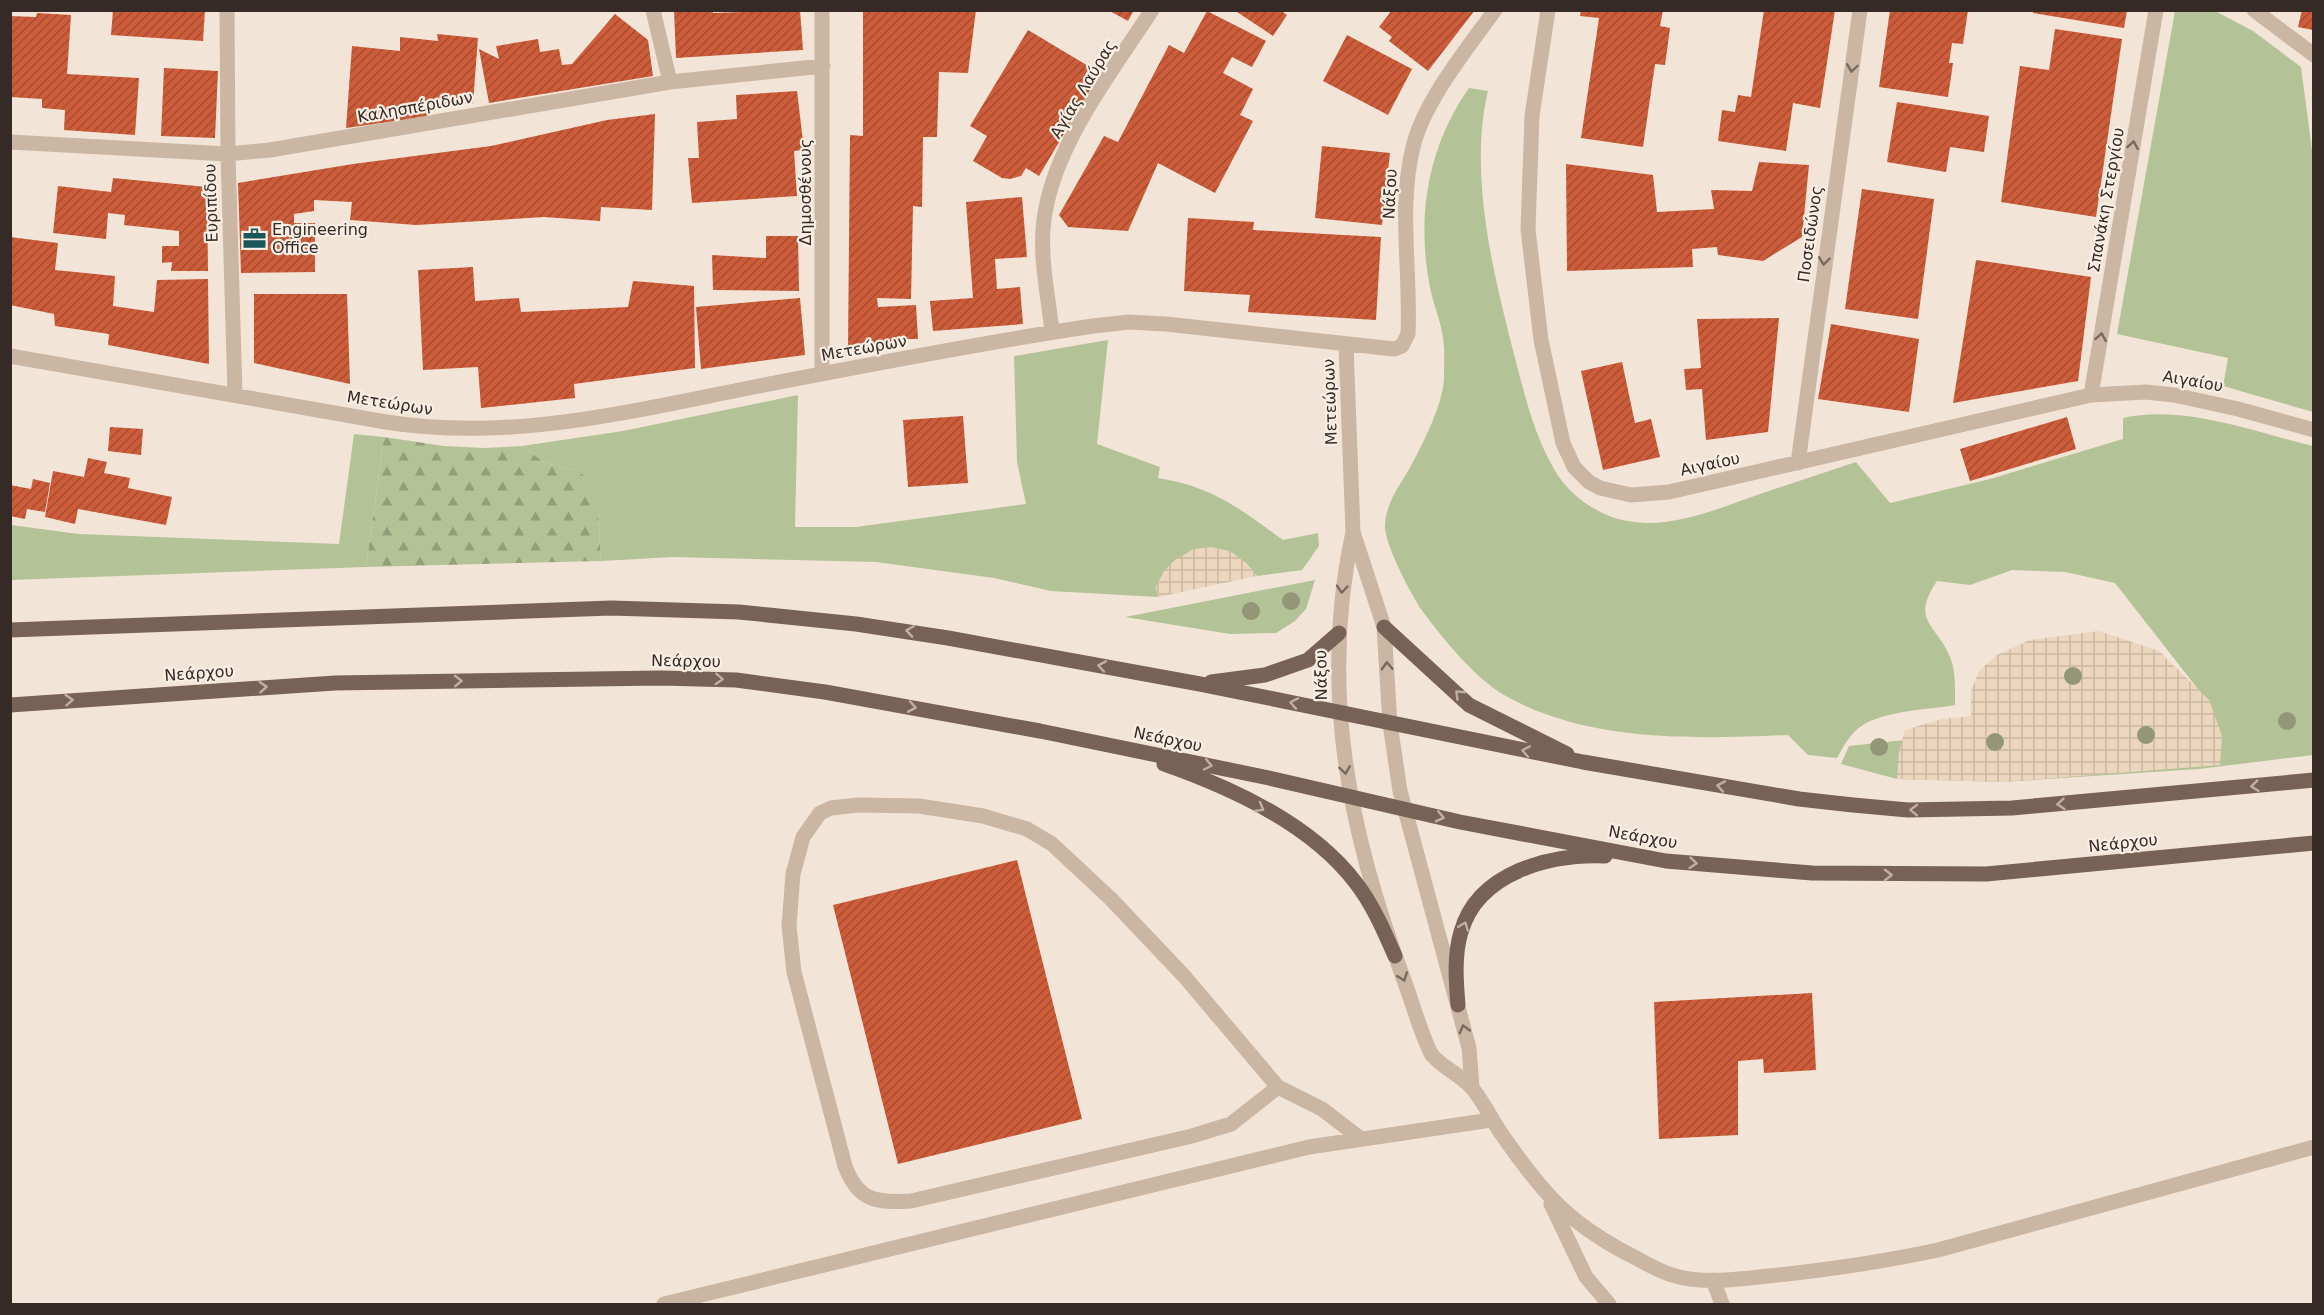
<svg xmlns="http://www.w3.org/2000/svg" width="2324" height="1315" font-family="'DejaVu Sans',sans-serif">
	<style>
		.grass { fill: #b4c297 }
		.forest { fill: url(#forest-firs) }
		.plaza { fill: url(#plaza-grid) }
		.building { fill: url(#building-hatch) }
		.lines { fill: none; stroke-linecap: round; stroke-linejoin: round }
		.minor { stroke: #cbb5a3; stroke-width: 15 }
		.major { stroke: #786155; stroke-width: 15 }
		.tree { fill: #939677 }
		.oneway { stroke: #78695e }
		.oneway2 { stroke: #c0afa4 }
		.labels { text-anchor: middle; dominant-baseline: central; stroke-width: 4.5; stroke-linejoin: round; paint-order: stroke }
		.street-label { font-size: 16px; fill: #352a25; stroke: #faefe4 }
		.poi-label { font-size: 16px; fill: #352a25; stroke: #faefe4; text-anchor: start }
	</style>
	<defs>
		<pattern id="forest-firs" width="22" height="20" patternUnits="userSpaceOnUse" patternTransform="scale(1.5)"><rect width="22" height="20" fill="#b4c297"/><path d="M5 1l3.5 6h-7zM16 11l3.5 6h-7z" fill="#939e7b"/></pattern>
		<pattern id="plaza-grid" width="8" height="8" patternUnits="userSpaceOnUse" patternTransform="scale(1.5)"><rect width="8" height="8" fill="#ecd6bd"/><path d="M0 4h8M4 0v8" fill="none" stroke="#cbb8a2"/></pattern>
		<pattern id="building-hatch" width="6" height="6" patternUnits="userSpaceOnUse" patternTransform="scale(1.5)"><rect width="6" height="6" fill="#cd5c3a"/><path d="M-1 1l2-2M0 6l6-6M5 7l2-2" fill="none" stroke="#a74c31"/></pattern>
	</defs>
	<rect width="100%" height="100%" fill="#f2e5d7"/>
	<!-- grass -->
	<path class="grass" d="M2175,11H2215L2253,31L2301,67L2314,165L2313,412L2223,386L2228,358L2117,334Z
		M1469,88L1488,91C1468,175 1494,276 1515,358C1525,396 1534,435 1554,469C1566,491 1588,508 1612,517C1663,535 1718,508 1766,492C1796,482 1826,472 1856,462L1890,503L1990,479L2123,439V418C2182,404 2255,432 2313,446V755L2199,769L2003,782L1897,779L1841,764L1849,746L2212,707L2115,583L2065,572L2012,570L1970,585L1937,581C1910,621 1936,623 1950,657C1956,671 1955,691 1955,705C1927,710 1888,710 1863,725C1851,732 1843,747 1837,758L1808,755L1788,735C1696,739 1588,743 1504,695C1474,677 1444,640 1423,612C1412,596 1383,542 1385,524C1387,502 1397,490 1408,471C1421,448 1444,403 1444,377C1444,364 1445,351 1443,338C1441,321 1433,304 1430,287C1416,217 1428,146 1469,88Z
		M1108,340L1097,444L1160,467L1158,478C1213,487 1239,508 1283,540L1318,533L1319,546L1302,570L1257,576L1246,563L1156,587L1158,597L1051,591L994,578L876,562L673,557L601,561L598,513L574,470L545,463L522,446L623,431L798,395L795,527H856L1026,504L1017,462L1014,356Z
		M354,434L384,437L366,567L11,580V525L79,534L339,544Z
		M1315,580L1306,609L1295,621L1276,633L1230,634L1125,617Z"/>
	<!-- forest -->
	<path class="forest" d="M384,437L444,446L484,448L522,446L545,463L574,470L589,478L598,513L601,561L366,567Z"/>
	<!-- plaza -->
	<path class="plaza" d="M1211,547L1230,551L1246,563L1257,576L1158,597L1156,587L1164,571L1176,559L1194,549Z
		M2099,631L2159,651L2209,700L2222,736L2220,765L2003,782L1897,779L1899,752L1905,730L1942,719L1971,716V691L1979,671L1997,655L2030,640Z"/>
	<!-- building -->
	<path class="building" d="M113,10H205L203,41L111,35Z
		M674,10H713V13L800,10L803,50L676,58Z
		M863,10H976L968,73L939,72L937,137H923L922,207L913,206L911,299L877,298L878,307L916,305L918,339H904L905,345L848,349L850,135L863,136Z
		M1108,10H1134L1128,21Z
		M1234,10H1280L1287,15L1273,36Z
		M1392,10H1475L1428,71L1389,41L1392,37L1379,27Z
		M1581,10H1663L1660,26L1670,28L1665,65L1655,64L1643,147L1581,138L1599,18L1580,16Z
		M1764,10H1835L1820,108L1793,103L1786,151L1718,141L1722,110L1735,112L1738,95L1751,97Z
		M1890,10H1968L1963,44L1952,43L1949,63H1953L1948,97L1879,87Z
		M2033,10H2127L2124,28L2033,13Z
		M2302,10H2313V30L2298,27Z
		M1207,11L1266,41L1252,67L1232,57L1223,73L1253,89L1240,115L1253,121L1215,193L1158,163L1128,231L1068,227L1059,215L1104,136L1118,142L1169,45L1184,53Z
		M37,13L71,15L67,74L139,78L135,135L64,130L65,110L42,108V99L10,97V16L36,17Z
		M615,14L648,40L653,76L489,103L479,49L499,59L496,46L538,39L540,52L559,49L562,65L572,64Z
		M2055,29L2122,39L2096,217L2001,202L2020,66L2049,70Z
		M1028,30L1100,73L1039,176L1026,168L1021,176L1010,179L1002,178L973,161L987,136L970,126Z
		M437,34L478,38L473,103L432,107L431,116L346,128L352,46L400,51V37L438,41Z
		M1347,35L1412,69L1388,115L1323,81Z
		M164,68L218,71L215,138L161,136Z
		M797,91L804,150L794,151L797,196L692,203L688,158H699L697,122L737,119L736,95Z
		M1897,102L1989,116L1984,152L1950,147L1946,172L1887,162Z
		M655,114L652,210L601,207L600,221L544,217L416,225L350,220L352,202L314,200V211L294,214V223H315V272L241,273L238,183L353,164L491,146L607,120Z
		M1322,146L1390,153L1382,225L1315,218Z
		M1759,162L1809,165L1802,237L1763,261L1718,255L1717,247L1692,249L1693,267L1567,271L1566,164L1653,175L1657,212L1714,209L1711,190L1752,191Z
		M113,178L207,187L208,271H171L172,262L162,263V246H179V231L124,225L125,215L108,213L106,239L53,233L58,186L111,192Z
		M1862,189L1934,199L1918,319L1845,309Z
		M1022,197L1027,257L995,259L997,289L1020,287L1023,324L933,331L930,301L973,298L966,202Z
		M1188,218L1254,222L1253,230L1381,237L1376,320L1248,312L1250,295L1184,291Z
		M766,236H798L799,291L713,290L712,255L766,258Z
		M10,237L58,243L55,270L115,276L113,306L154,312L157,280L208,279L209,364L108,345L109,334L55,326L54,314L10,305Z
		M1976,260L2091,277L2078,381L1953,403Z
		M473,267L475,301L519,298L521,312L628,307L633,281L694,286L695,368L574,384L575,398L481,408L478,367L423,370L418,270Z
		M254,294H347L350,384L254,363Z
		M800,298L805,355L701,369L696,307Z
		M1779,318L1768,432L1706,440L1702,389L1686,390L1684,369L1701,368L1697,319Z
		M1831,324L1919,339L1909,412L1818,399Z
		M1622,362L1635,423L1651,419L1660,457L1603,470L1581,371Z
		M963,416L968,483L908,487L903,420Z
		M2067,417L2076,449L1970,481L1960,449Z
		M110,427L143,429L141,455L108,451Z
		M88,458L107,462L104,473L130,478L128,488L172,497L166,525L78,509L75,524L45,517L53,471L84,477Z
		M33,479L50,483L45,512L27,509L25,519L10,516V485L31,489Z
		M1017,860L1082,1119L898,1164L833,905Z
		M1812,993L1816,1070L1764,1073L1763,1059L1738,1061V1135L1659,1139L1654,1002Z"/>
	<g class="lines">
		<!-- minor -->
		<path class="minor" d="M227,10L228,154L235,394
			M653,10L670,82
			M822,10V373
			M1548,10L1532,116L1528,229L1541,340L1563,443L1574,467L1589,482L1600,488L1631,495L1669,492L2091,395L2146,392L2174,395L2238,409L2314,430
			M2254,10L2314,55
			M10,142L228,154L270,150L670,82L823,66
			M1052,332C1048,293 1038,252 1045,213C1057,141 1113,70 1152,10
			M1346,345L1353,532L1384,627L1390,724L1400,791L1469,1048L1472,1087
			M10,356L386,422C512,442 631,411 754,387C866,365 980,343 1093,326L1129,322L1166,324L1394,349L1402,346L1408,334C1411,271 1398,208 1413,147C1424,101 1467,49 1495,10
			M2091,395L2156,10
			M1798,463L1860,10
			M1353,532C1319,688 1349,833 1404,980C1410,996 1424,1043 1432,1055C1443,1068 1461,1075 1472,1088C1484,1102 1492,1121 1503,1136C1544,1195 1570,1225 1636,1258C1647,1264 1659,1271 1672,1275C1702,1285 1737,1279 1769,1276C1826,1270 1882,1262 1938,1250L2314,1147
			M1278,1087L1231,1124L1192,1136L911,1201C876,1203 858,1201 845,1166L794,972L789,926L793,874L803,837L820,813L831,808L858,805L919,806L983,816L1027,829L1052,844L1111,899L1184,976L1278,1087L1322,1109L1361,1139
			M1551,1204L1586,1277L1609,1304
			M1713,1280L1722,1304
			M664,1304L1309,1147L1491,1120"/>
		<!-- major -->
		<path class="major" d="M1384,627L1469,705L1567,754
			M10,630L611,608L739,612L856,624L948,638L1200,684L1583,762L1799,799L1853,805L1908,810L2012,808L2314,780
			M1211,682L1265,675L1308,660L1339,633
			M10,705L335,683L661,678L736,680L825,692L1040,731L1269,778L1460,822L1666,861L1812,873L1986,874L2314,843
			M1164,764C1232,788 1311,824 1356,883C1373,905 1384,931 1395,956
			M1458,1005C1456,981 1454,955 1461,932C1478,872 1550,854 1605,856"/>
	</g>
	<!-- trees -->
	<g class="tree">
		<circle cx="1291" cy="601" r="9"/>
		<circle cx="1251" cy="611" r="9"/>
		<circle cx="2073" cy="676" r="9"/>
		<circle cx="2287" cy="721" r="9"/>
		<circle cx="2146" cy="735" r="9"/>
		<circle cx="1995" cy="742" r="9"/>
		<circle cx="1879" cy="747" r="9"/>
	</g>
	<!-- one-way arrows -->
	<defs><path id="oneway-chevron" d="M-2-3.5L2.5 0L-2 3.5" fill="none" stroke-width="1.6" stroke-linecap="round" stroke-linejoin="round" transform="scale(1.5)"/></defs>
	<g class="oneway">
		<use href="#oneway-chevron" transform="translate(1852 68) rotate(98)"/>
		<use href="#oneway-chevron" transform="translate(2133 145) rotate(-80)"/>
		<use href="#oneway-chevron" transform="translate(1824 261) rotate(97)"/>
		<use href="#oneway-chevron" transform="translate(2101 337) rotate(-80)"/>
		<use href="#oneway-chevron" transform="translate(1342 589) rotate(95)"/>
		<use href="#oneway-chevron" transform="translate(1387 666) rotate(-92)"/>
		<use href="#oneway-chevron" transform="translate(1345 770) rotate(81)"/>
		<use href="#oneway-chevron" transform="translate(1403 977) rotate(69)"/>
		<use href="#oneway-chevron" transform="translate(1464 1029) rotate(-105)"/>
	</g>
	<g class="oneway2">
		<use href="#oneway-chevron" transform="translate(910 631) rotate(-171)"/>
		<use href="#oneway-chevron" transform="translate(1102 666) rotate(-170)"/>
		<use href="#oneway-chevron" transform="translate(719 679) rotate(3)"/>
		<use href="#oneway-chevron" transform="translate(458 681) rotate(-1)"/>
		<use href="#oneway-chevron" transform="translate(263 687) rotate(-4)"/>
		<use href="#oneway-chevron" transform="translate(1459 694) rotate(-136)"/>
		<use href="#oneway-chevron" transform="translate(69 700) rotate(-4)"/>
		<use href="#oneway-chevron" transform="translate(1294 703) rotate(-169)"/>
		<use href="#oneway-chevron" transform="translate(912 707) rotate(10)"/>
		<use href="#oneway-chevron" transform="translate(1526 751) rotate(-169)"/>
		<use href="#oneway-chevron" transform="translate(1208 765) rotate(12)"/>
		<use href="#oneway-chevron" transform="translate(1721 786) rotate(-170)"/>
		<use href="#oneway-chevron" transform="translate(2255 786) rotate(174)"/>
		<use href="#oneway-chevron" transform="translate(2061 804) rotate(175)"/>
		<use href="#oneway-chevron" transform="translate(1260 808) rotate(30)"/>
		<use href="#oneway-chevron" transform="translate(1914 810) rotate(-179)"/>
		<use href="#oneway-chevron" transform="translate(1440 817) rotate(13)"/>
		<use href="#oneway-chevron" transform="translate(1693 863) rotate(5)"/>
		<use href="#oneway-chevron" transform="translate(1888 875)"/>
		<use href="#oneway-chevron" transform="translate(1464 926) rotate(-69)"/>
	</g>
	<!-- icons -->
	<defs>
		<symbol id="office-bare" viewBox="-9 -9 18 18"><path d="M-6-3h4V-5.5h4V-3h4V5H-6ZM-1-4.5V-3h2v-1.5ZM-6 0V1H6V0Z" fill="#195659" stroke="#faefe4" stroke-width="2.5" paint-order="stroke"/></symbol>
	</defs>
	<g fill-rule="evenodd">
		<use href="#office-bare" x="238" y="222" width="33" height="33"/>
	</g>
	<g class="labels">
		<!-- street labels -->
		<g class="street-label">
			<text transform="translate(1083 89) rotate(-59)">Αγίας Λαύρας</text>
			<text transform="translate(415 107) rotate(-10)">Καλησπέριδων</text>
			<text transform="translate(805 192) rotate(-90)">Δημοσθένους</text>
			<text transform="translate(1390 194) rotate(-87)">Νάξου</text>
			<text transform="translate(2106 200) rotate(-80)">Σπανάκη Στεργίου</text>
			<text transform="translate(211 203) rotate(-92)">Ευριπίδου</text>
			<text transform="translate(1810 234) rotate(-82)">Ποσειδώνος</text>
			<text transform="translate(864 348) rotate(-10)">Μετεώρων</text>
			<text transform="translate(2193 381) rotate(10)">Αιγαίου</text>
			<text transform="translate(1330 402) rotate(-92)">Μετεώρων</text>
			<text transform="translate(390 403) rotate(9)">Μετεώρων</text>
			<text transform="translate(1710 464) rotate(-12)">Αιγαίου</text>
			<text transform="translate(686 661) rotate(1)">Νεάρχου</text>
			<text transform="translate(199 673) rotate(-4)">Νεάρχου</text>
			<text transform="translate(1321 675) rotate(-91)">Νάξου</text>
			<text transform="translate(1168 739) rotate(12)">Νεάρχου</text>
			<text transform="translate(1643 837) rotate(10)">Νεάρχου</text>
			<text transform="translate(2123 843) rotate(-6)">Νεάρχου</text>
		</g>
		<!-- poi labels -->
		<g class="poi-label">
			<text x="272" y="229">Engineering<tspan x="272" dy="18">Office</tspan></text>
		</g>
	</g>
	<!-- border -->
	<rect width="2324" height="1315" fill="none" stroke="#352a25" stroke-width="24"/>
</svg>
